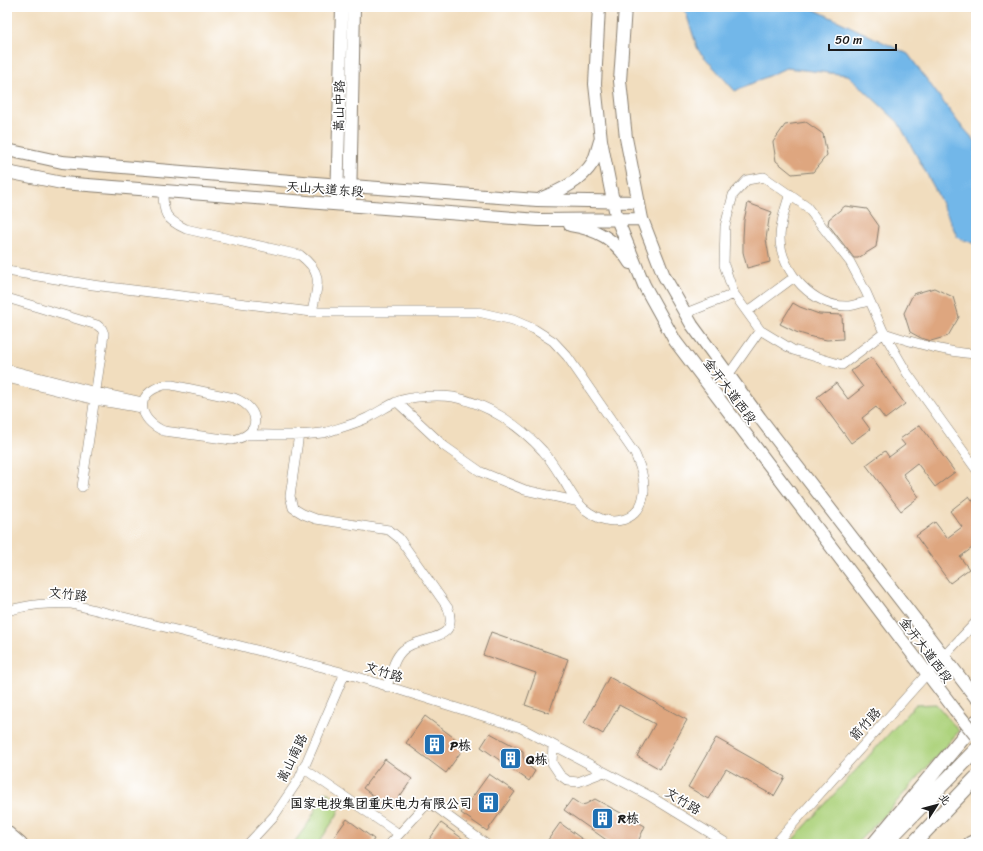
<svg xmlns="http://www.w3.org/2000/svg" width="983" height="851" font-family="Sriracha,'LXGW WenKai TC',sans-serif">
	<style>
		.green { fill: #add37d; stroke: #64784c }
		.water { fill: #72b7e9; stroke: #476a82 }
		.building { fill: #dea67f }
		.lines { fill: none; stroke-linecap: round; stroke-linejoin: round }
		.minor-casing { stroke: #867c6d; stroke-width: 10 }
		.major-casing { stroke: #867c6d; stroke-width: 14 }
		.highway-casing { stroke: #867c6d; stroke-width: 16 }
		.minor { stroke: #fff; stroke-width: 9 }
		.major { stroke: #fff; stroke-width: 12 }
		.highway { stroke: #fff; stroke-width: 14 }
		.major-bridge-casing { stroke: #867c6d; stroke-width: 14; stroke-linecap: butt }
		.major-bridge { stroke: #fff; stroke-width: 12 }
		.labels { text-anchor: middle; dominant-baseline: central; stroke-width: 3.5; stroke-linejoin: round; paint-order: stroke }
		.street-label { font-size: 13px; fill: #1c1c1c; stroke: #fff }
		.poi-label { font-size: 13px; font-weight: bold; fill: #1c1c1c; stroke: #fff; text-anchor: start }
	</style>
	<rect width="100%" height="100%" fill="#fff"/>
	<filter id="ink" filterUnits="userSpaceOnUse"><feTurbulence type="fractalNoise" baseFrequency=".025" numOctaves="2"/><feDisplacementMap in="SourceGraphic" scale="8" xChannelSelector="R" yChannelSelector="G"/><feConvolveMatrix kernelMatrix="1 2 1 2 8 2 1 2 1" color-interpolation-filters="sRGB"/></filter>
	<filter id="wash" filterUnits="userSpaceOnUse"><feTurbulence type="fractalNoise" baseFrequency=".012" numOctaves="4" result="noise"/><feDisplacementMap in="SourceGraphic" scale="16" xChannelSelector="R" yChannelSelector="G"/><feGaussianBlur stdDeviation="0.9" result="paint"/><feColorMatrix in="noise" values="0 0 0 0 0 0 0 0 0 0 0 0 0 0 0 0 0 1.4 0 .05"/><feComposite in="paint" operator="in"/></filter>
	<g filter="url(#wash)">
		<rect width="100%" height="100%" fill="#f1ddbe"/>
		<!-- green -->
		<path class="green" d="M936,704L959,731L891,808L856,844H789L915,705Z
			M325,791L342,802L337,815L318,844H293L309,822Z"/>
		<!-- water -->
		<path class="water" d="M684,7H809L908,54L958,122L976,142V244L958,238L935,189L898,122L848,75L786,68L735,91L698,50Z"/>
		<g id="blocks">
			<!-- building -->
			<path class="building" d="M806,122L823,134L827,155L813,172L792,174L776,161L773,142L785,125Z
				M748,203L772,212L769,219L766,239L770,262L747,268L743,252V237L744,220Z
				M845,206L867,209L879,226L876,247L858,258H854L828,224L829,219Z
				M934,288L953,297L959,317L948,336L931,341L921,338L910,332L904,313L913,294Z
				M793,303L800,307L819,314L842,315L843,339L827,340L812,337L796,332L780,324Z
				M871,357L905,404L885,419L876,407L862,418L870,429L851,443L817,397L836,383L848,399L863,387L851,371Z
				M920,425L955,472L935,487L917,463L903,474L919,497L901,511L866,465L885,451L889,457L905,445L900,439Z
				M969,496L976,505V545L960,557L969,569L950,583L916,536L935,522L947,538L962,527L950,511Z
				M491,632L568,659L549,713L525,705L536,673L483,655Z
				M609,677L687,720L660,769L637,756L655,724L619,705L603,734L584,723Z
				M425,716L465,746L446,773L406,743Z
				M490,733L523,751V757L527,765L535,771L529,781L481,747Z
				M716,738L785,777L774,796L726,769L708,799L688,787Z
				M385,759L412,779L391,809L363,788Z
				M489,774L515,792L487,831L461,813Z
				M572,799L581,805L586,804L595,799L645,826L637,844H630L624,841L622,844H612L564,810Z
				M347,819L374,839L371,844H329Z
				M441,823L470,844H426Z
				M560,823L589,844H545Z"/>
		</g>
	</g>
	<g filter="url(#ink)">
		<use href="#blocks" fill-opacity="0" stroke="#867c6d" stroke-width="1"/>
		<g class="lines">
			<defs>
				<path id="minor" d="M973,7L976,10
					M163,191C163,214 165,219 186,229L300,255C325,274 317,285 312,312
					M790,194C785,208 780,224 780,239C781,272 814,308 849,306C856,305 863,302 870,301
					M7,271L93,285L312,312H478L513,320L534,329L553,341L567,356L635,454C640,466 645,478 644,492C641,522 612,528 590,513C575,504 570,489 560,475C555,467 549,458 543,451C520,426 487,403 453,397C438,395 410,396 396,402C386,407 377,413 367,418C355,424 339,428 327,432C305,437 271,434 248,435
					M7,298L97,325L102,329L104,334L82,487
					M747,312L793,278
					M686,313L734,294
					M884,333L842,365L793,350L760,330L734,294L724,265L725,226L733,195L747,180L764,177L807,207L850,262L866,292L884,333L907,373L976,469
					M884,333C915,343 944,352 976,354
					M7,369L96,392L142,402
					M729,374L760,330
					M7,378L95,400L142,408
					M164,385H172L234,398C261,408 263,435 232,440L164,431C138,420 133,394 164,385Z
					M397,402L444,446L481,472L525,490L575,501
					M299,434L290,496L293,508L303,514L316,519L389,530L399,538L448,608C460,644 421,634 403,650C393,659 391,674 387,687
					M7,611C30,604 48,603 71,604L233,644L345,673L521,728L648,795L728,844
					M553,745L552,763L560,775L568,781L578,782L604,772
					M303,768L399,834
					M248,844L274,816L299,779L345,673
					M390,844L425,806L433,805L486,844
					M775,844L927,674L976,622"/>
				<path id="major" d="M599,7L595,84L601,140L613,201L617,219L644,285L675,341L955,710
					M625,7L620,81L626,138L642,219L664,276L692,325L760,418L976,698
					M7,150L62,162L352,186L537,200L638,202
					M7,172L62,183L539,220L642,219
					M542,198C562,190 581,181 593,162C596,156 598,147 600,141
					M337,204L342,7
					M350,205L354,7
					M570,225C597,229 615,239 630,263
					M7,832L21,844"/>
				<path id="highway" d="M890,838L976,750
					M874,844L976,722
					M913,844L976,778
					M970,844L976,841"/>
			</defs>
			<!-- minor casing -->
			<use href="#minor" class="minor-casing"/>
			<!-- major casing -->
			<use href="#major" class="major-casing"/>
			<!-- highway casing -->
			<use href="#highway" class="highway-casing"/>
			<!-- minor -->
			<use href="#minor" class="minor"/>
			<!-- major -->
			<use href="#major" class="major"/>
			<!-- highway -->
			<use href="#highway" class="highway"/>
			<defs>
				<path id="major-bridge" d="M955,710L976,736"/>
			</defs>
			<!-- major-bridge casing -->
			<use href="#major-bridge" class="major-bridge-casing"/>
			<!-- major-bridge -->
			<use href="#major-bridge" class="major-bridge"/>
		</g>
	</g>
	<!-- icons -->
	<defs>
		<symbol id="building-square" viewBox="-11 -11 22 22"><rect x="-9" y="-9" width="18" height="18" rx="4" fill="#1f6fb2" stroke="#fff"/><path d="M-4-6H4V6H1V3H-1V6H-4ZM-2.5-4.3h1.7v1.8h-1.7ZM.8-4.3h1.7v1.8H.8ZM-2.5-1h1.7V.8h-1.7ZM.8-1h1.7V.8H.8Z" fill="#fff"/></symbol>
	</defs>
	<g fill-rule="evenodd">
		<use href="#building-square" x="422" y="732" width="25" height="25"/>
		<use href="#building-square" x="498" y="746" width="25" height="25"/>
		<use href="#building-square" x="476" y="790" width="25" height="25"/>
		<use href="#building-square" x="590" y="806" width="25" height="25"/>
	</g>
	<g class="labels">
		<!-- street labels -->
		<g class="street-label">
			<text transform="translate(339 106) rotate(-89)">嵩山中路</text>
			<text transform="translate(325 189) rotate(4)">天山大道东段</text>
			<text transform="translate(730 391) rotate(53)">金开大道西段</text>
			<text transform="translate(68 594) rotate(6)">文竹路</text>
			<text transform="translate(926 650) rotate(53)">金开大道西段</text>
			<text transform="translate(384 672) rotate(17)">文竹路</text>
			<text transform="translate(865 724) rotate(-48)">箭竹路</text>
			<text transform="translate(292 758) rotate(-64)">嵩山南路</text>
			<text transform="translate(683 801) rotate(31)">文竹路</text>
		</g>
		<!-- poi labels -->
		<g class="poi-label">
			<text x="450" y="745">P栋</text>
			<text x="526" y="759">Q栋</text>
			<text x="472" y="803" text-anchor="end">国家电投集团重庆电力有限公司</text>
			<text x="618" y="818">R栋</text>
		</g>
	</g>
	<!-- margin -->
	<rect width="983" height="851" fill="none" stroke="#fff" stroke-width="24"/>
	<!-- north arrow -->
	<g transform="translate(937 805) rotate(54)" stroke="#ffffff" stroke-width="3" paint-order="stroke">
	<path d="M0-3L7 15L0 10L-7 15Z" fill="#1c1c1c"/>
	<text y="-6" font-size="11" font-weight="bold" text-anchor="middle" fill="#1c1c1c">北</text>
	</g>
	<!-- scale -->
	<path d="M829 44v6h67v-6" fill="none" stroke="#1c1c1c" stroke-width="2"/>
	<text x="835" y="44" font-size="12" fill="#1c1c1c" stroke="#ffffff" stroke-width="3" paint-order="stroke">50 m</text>
</svg>
